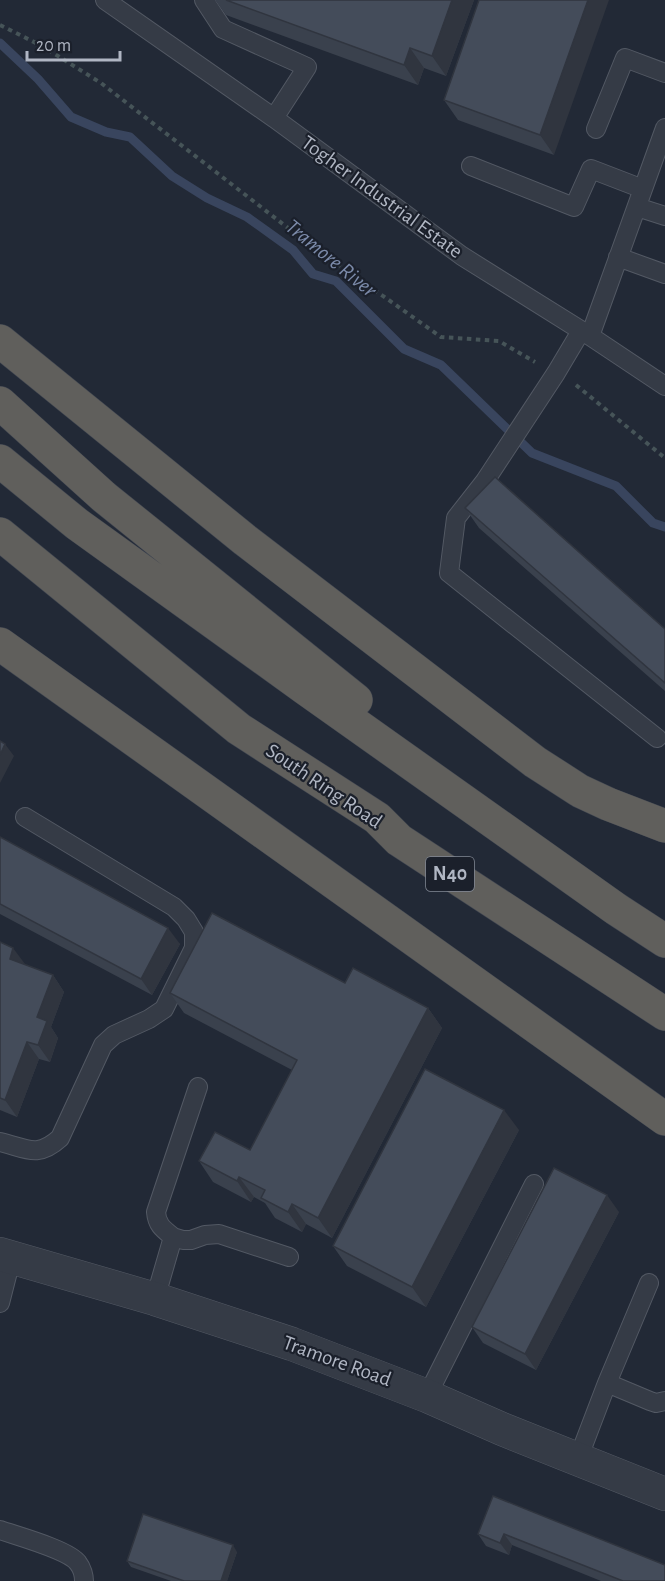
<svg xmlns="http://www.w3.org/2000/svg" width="665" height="1581" font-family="'Alegreya Sans',sans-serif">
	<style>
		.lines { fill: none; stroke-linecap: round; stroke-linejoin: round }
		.stream { stroke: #39455e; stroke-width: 9 }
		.service-casing { stroke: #535964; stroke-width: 20 }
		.tertiary-casing { stroke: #535964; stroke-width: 34 }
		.trunk-casing { stroke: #404651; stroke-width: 34 }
		.path { stroke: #465458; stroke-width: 4; stroke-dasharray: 4.5 4.5; stroke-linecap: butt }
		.service { stroke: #353b46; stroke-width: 18 }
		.tertiary { stroke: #353b46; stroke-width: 33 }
		.trunk { stroke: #605f5c; stroke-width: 33 }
		.wall { fill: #3a414d }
		.shaded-wall { fill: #30353f }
		.building { fill: #444c5a; stroke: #30353f; stroke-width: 1.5 }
		.labels { text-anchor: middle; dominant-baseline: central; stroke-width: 4.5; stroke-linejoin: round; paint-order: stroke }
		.shield { fill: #1b202b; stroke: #838995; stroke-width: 1.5 }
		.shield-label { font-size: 20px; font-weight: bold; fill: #b0b6c3 }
		.street-label { font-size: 21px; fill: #b0b6c3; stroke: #1b202b }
		.water-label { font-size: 22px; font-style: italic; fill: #7b8aa9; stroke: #1b202b }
	</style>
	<rect width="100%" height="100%" fill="#222936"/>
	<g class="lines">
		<!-- stream -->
		<path class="stream" d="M0,43L38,79L71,117L106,132L130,137L172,176L207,198L247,217L293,250L313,274L336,281L404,349L441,365L532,453L616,486L653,523L665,527"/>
		<defs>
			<path id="service" d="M105,0L274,118L462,256L590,336L665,386
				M204,0L223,29L307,67L274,118
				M596,129L625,58L665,73
				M471,166L574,207L591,169L643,189
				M637,207L665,216
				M618,257L665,274
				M581,331L556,373L485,481L456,518L449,573L657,738
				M590,336L665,128
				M0,1142C26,1148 37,1159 60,1138L103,1045L114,1035L149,1019L164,1009L194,948V932L186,919L174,907L25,817
				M173,1237C163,1229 157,1225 156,1212L198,1087
				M155,1299L173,1237L183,1240H191L205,1235L219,1234L289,1257
				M0,1303L12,1256
				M607,1383L650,1401L656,1403L665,1401
				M427,1396L534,1184
				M578,1459L607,1383L649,1283
				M0,1530C17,1536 69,1550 78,1563C82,1568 84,1576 84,1581"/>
			<path id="tertiary" d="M0,1254L155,1299L292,1344L427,1396L502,1429L665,1494"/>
			<path id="trunk" d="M0,341L245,540L535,762L580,791L608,804L665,826
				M0,403L104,497L356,700
				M0,461L77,524L306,689L616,909L665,941
				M0,534L239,729L377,818L399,840L665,1014
				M0,644L665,1119"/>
		</defs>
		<!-- service casing -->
		<use href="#service" class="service-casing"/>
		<!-- tertiary casing -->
		<use href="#tertiary" class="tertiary-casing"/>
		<!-- trunk casing -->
		<use href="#trunk" class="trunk-casing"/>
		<!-- path -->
		<path class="path" d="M0,25L42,46L101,83L301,238L441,337L499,341L535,362
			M576,385L665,458"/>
		<!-- service -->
		<use href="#service" class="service"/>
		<!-- tertiary -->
		<use href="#tertiary" class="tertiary"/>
		<!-- trunk -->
		<use href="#trunk" class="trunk"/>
	</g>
	<!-- wall -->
	<path class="wall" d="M215,0H474L446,76L424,68L418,85L226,15Z
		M479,0L554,155L458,120L444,100Z
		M465,508L665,629V691L479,528Z
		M0,837L180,944L152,995L0,914Z
		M0,942L25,965L53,975L64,992L51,1027L58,1038L50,1062L39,1059L17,1117L0,1110Z
		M345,983L428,1008L442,1028L332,1238L306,1224L302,1232L275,1218L265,1203L254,1197L251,1202L213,1182L199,1161L250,1150L292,1070L184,1013L170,993Z
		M519,1130L426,1307L347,1266L333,1246Z
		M619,1212L536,1370L483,1343L472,1327Z
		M493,1496L665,1581H601L512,1545L509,1555L486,1546L478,1534Z
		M237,1552L227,1581H171L131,1567L127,1561Z"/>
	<!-- shaded-wall -->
	<path class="shaded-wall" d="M452,0H474L446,76L432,56Z
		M588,0H609L554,155L540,135Z
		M410,48L424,68L418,85L404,65Z
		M5,744L14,756L0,783V755Z
		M168,928L180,944L152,995L141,979Z
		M13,948L25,964L10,959Z
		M53,975L64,992L51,1027L58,1038L50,1062L38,1045L37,1017Z
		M428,1008L442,1028L332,1238L318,1218Z
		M27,1042L39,1059L17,1117L5,1100Z
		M504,1110L519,1130L426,1307L412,1287Z
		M239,1177L254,1197L251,1202L237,1181Z
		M607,1195L619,1212L536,1370L525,1354Z
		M292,1204L306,1224L302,1232L288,1212Z
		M504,1534L512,1545L509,1555L500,1543Z
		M233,1545L237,1552L227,1581H221Z"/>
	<!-- building -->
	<path class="building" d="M226,0H452L432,56L410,48L404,65Z
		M479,0H588L540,135L444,100Z
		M495,477L665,629V683L465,508Z
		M0,741L5,744L0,755Z
		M0,837L168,928L141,979L0,904Z
		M212,913L345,983L353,968L428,1008L318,1218L292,1204L288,1212L261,1198L265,1190L239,1177L237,1181L199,1161L215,1132L250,1150L297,1060L170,993Z
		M0,942L13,948L10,959L53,975L37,1017L47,1021L38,1045L27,1042L5,1100L0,1098Z
		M425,1069L504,1110L412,1287L333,1246Z
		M554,1168L607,1195L525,1354L472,1327Z
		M493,1496L665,1565V1581H623L504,1534L500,1543L478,1534Z
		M143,1514L233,1545L221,1581H184L127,1561Z"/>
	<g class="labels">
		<!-- shield labels -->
		<rect class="shield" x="426" y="857" width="48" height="34" rx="4.5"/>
		<g class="shield-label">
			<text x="450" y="874">N40</text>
		</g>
		<!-- street labels -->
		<g class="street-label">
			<text transform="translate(382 197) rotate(36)">Togher Industrial Estate</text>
			<text transform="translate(324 786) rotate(34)">South Ring Road</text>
			<text transform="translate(337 1361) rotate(20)">Tramore Road</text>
		</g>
		<!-- water labels -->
		<g class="water-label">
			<text transform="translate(331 258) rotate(39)">Tramore River</text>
		</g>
	</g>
	<!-- scale -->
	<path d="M27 51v9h93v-9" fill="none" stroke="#b0b6c3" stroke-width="3"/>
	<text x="36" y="51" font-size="18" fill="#b0b6c3" stroke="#1b202b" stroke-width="4.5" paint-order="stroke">20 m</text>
</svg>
